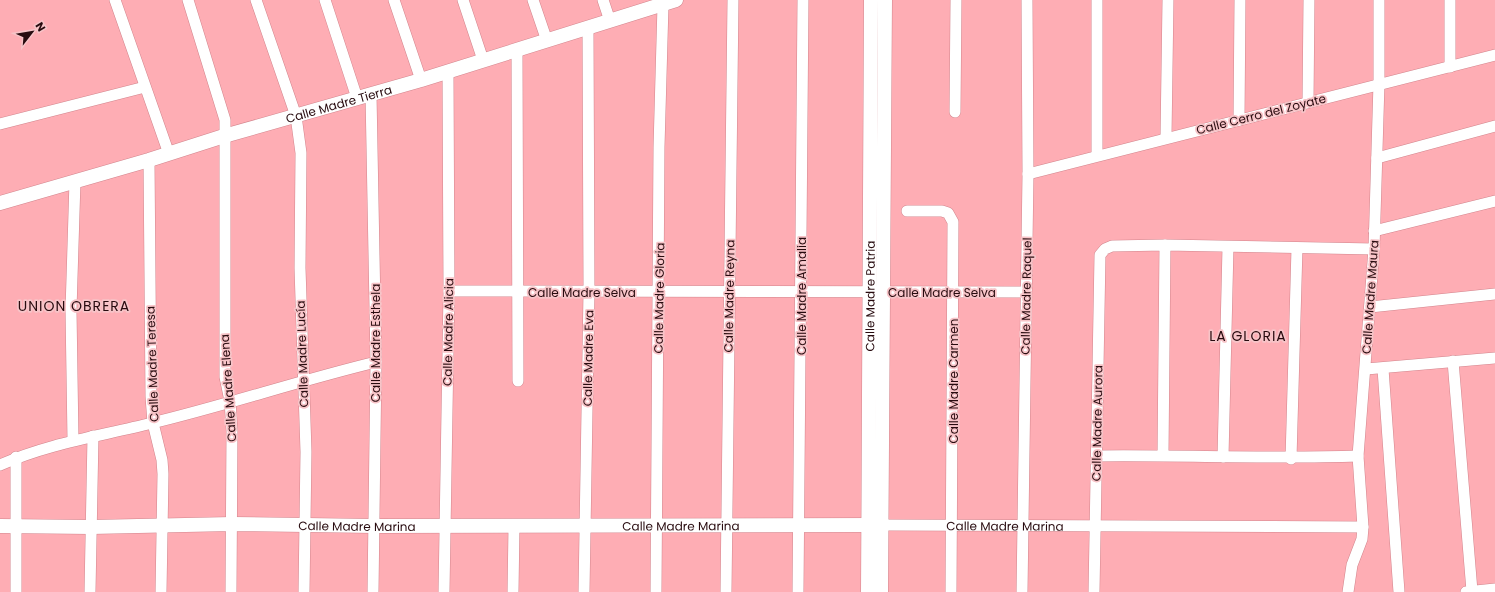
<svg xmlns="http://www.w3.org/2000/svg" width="1495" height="592" font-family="Poppins,sans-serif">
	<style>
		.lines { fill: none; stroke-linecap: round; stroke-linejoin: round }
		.minor-casing { stroke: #d2848c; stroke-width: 12 }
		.tertiary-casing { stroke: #d2848c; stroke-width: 15 }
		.minor { stroke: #fff; stroke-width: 11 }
		.tertiary { stroke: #fff; stroke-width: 14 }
		.labels { text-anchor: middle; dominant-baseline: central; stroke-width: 3.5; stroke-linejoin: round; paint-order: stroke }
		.street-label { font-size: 12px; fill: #280b0f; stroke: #f7c4c8 }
		.quarter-label { font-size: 14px; letter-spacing: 1px; fill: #280b0f; stroke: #f7c4c8 }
	</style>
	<rect width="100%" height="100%" fill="#feadb4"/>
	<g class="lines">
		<defs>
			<g id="minor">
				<path d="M115,0L169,154"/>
				<path d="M188,0L225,120V377L230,401L232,431L231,592"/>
				<path d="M256,0L296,116L301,153L300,268L306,452L304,592"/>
				<path d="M325,0L357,98"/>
				<path d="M394,0L421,80"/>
				<path d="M463,0L483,60"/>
				<path d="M533,0L547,41"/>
				<path d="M603,0L610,21"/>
				<path d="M517,50L518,381"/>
				<path d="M1450,67V0"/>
				<path d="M371,94L376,362L373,592"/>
				<path d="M1308,102L1309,0"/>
				<path d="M955,112L956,0"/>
				<path d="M1239,120L1240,0"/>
				<path d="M0,124L145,87"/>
				<path d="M1166,137L1168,0"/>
				<path d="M1097,155V0"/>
				<path d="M1377,158L1495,126"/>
				<path d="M149,160L151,396L153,423L162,460L163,474L161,592"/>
				<path d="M1028,174L1495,55"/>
				<path d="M907,211H942L948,213L953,222L951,592"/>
				<path d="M1374,231L1495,201"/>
				<path d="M449,291L1026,292"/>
				<path d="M1370,307L1495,294"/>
				<path d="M1453,361L1472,591"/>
				<path d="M1366,369L1495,358"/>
				<path d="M1383,369L1399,592"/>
				<path d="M73,440L71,310L75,181"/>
				<path d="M1163,455L1165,245"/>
				<path d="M1097,456C1184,455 1271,459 1358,456"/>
				<path d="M16,457V592"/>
				<path d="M1223,457L1228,247"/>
				<path d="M1291,459L1297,248"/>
				<path d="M0,465C49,443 101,436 152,423C227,405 301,380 376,362"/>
				<path id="s1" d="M882,525L1363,527"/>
				<path d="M90,592L93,436"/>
				<path d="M444,592L449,291L448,72"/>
				<path d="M513,592L514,526"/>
				<path d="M584,592L589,291L588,28"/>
				<path d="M656,592L659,147L663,5"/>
				<path d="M726,592L733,0"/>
				<path d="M798,592L803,0"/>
				<path d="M1022,592L1028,174L1027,0"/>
				<path d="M1094,592L1100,255L1105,249L1112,246L1165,245L1374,249"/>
				<path d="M1348,592L1352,565L1362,539L1363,527L1358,456L1374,249L1379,83V0"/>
				<path d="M1466,592L1495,589"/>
			</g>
			<g id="tertiary">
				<path id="s2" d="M0,203L149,160L224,136L421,80L676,0"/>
				<path id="s3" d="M0,526L91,527L232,524L374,526L882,525"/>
				<path id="s4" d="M868,592L871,0"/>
				<path d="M881,592L885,0"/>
			</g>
		</defs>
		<!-- minor casing -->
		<use href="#minor" class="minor-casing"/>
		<!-- tertiary casing -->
		<use href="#tertiary" class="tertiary-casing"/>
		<!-- minor -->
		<use href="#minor" class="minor"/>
		<!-- tertiary -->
		<use href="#tertiary" class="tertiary"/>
	</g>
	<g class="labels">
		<!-- street labels -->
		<g class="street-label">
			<text stroke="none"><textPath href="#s2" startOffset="353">Calle Madre Tierra</textPath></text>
			<text transform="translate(1261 114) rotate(-14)">Calle Cerro del Zoyate</text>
			<text x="582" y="292">Calle Madre Selva</text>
			<text x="942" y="292">Calle Madre Selva</text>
			<text transform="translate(729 296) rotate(-89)">Calle Madre Reyna</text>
			<text transform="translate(801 296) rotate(-90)">Calle Madre Amalia</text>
			<text stroke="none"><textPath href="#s4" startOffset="296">Calle Madre Patria</textPath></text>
			<text transform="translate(1026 296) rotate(-89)">Calle Madre Raquel</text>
			<text transform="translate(1370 297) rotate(-86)">Calle Madre Maura</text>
			<text transform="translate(659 298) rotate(-89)">Calle Madre Gloria</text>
			<text transform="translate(448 332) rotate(-89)">Calle Madre Alicia</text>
			<text transform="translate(375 343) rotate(-90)">Calle Madre Esthela</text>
			<text transform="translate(302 354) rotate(-92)">Calle Madre Lucía</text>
			<text transform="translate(588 358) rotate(-89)">Calle Madre Eva</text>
			<text transform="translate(152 364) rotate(-92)">Calle Madre Teresa</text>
			<text transform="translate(953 381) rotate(-90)">Calle Madre Carmen</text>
			<text transform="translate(228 388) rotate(-94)">Calle Madre Elena</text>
			<text transform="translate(1097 423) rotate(-89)">Calle Madre Aurora</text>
			<text stroke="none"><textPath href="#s3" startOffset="357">Calle Madre Marina</textPath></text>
			<text stroke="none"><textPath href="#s1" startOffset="123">Calle Madre Marina</textPath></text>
			<text stroke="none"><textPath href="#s3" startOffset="681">Calle Madre Marina</textPath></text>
		</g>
		<!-- quarter labels -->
		<g class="quarter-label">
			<text x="74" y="306">UNION OBRERA</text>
			<text x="1248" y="336">LA GLORIA</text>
		</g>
	</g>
	<!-- north arrow -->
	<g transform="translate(32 32) rotate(59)" stroke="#f7c4c8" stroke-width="3" paint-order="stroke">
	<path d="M0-3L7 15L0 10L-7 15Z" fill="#280b0f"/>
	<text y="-6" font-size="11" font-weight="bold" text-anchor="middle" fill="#280b0f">N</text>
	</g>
</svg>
